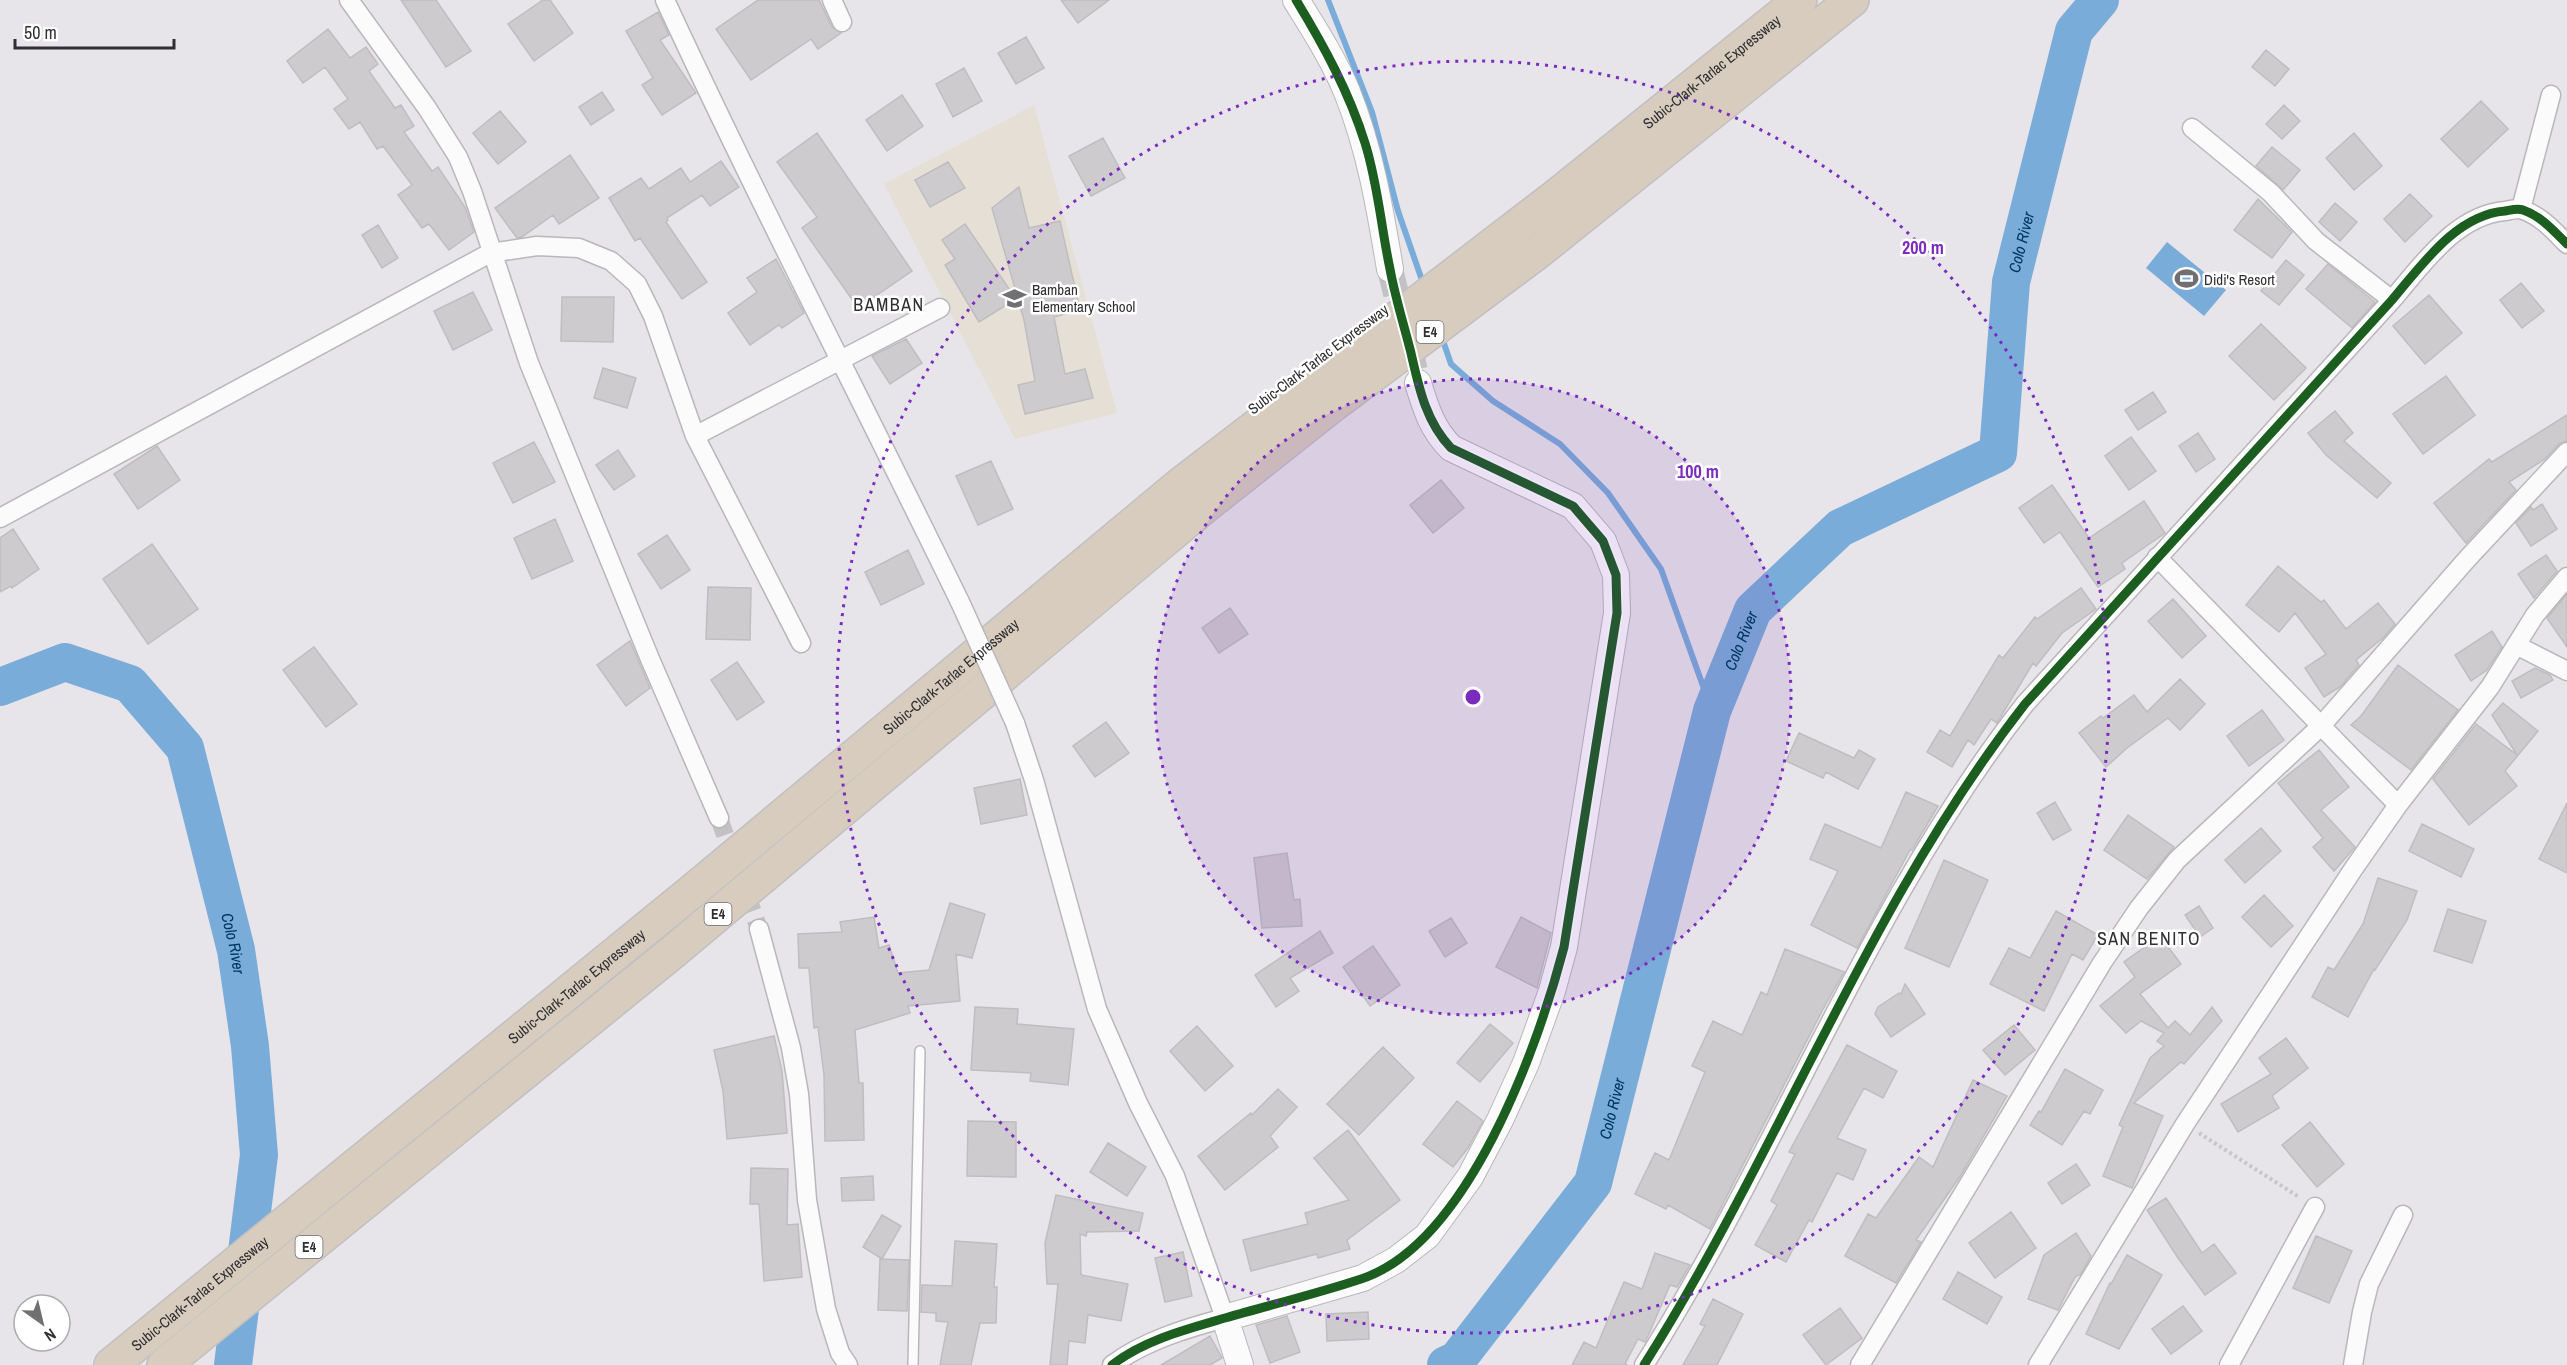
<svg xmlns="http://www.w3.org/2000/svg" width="2567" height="1365" font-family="'Archivo Narrow',sans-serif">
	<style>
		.education { fill: #e6dfd6 }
		.water { fill: #7aacd9 }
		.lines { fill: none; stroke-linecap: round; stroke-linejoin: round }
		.stream { stroke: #7aacd9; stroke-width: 6 }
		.river { stroke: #7aacd9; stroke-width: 38 }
		.building { fill: #cecbce; stroke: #bfbdc0; stroke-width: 1.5 }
		.street-tunnel { stroke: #c2c1c4; stroke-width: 18; stroke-dasharray: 18 9; stroke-linecap: butt }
		.secondary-tunnel { stroke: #c2c1c4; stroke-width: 26; stroke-dasharray: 26 13; stroke-linecap: butt }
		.lane-casing { stroke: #b8b7ba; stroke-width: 12 }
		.street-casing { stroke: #b8b7ba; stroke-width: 21 }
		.secondary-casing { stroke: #b8b7ba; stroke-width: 28 }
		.highway-casing { stroke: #c1c0c2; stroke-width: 36 }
		.path { stroke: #c7c6c8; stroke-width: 4; stroke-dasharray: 3 3; stroke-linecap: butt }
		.lane { stroke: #fbfbfc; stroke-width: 9 }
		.street { stroke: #fbfbfc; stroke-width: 18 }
		.secondary { stroke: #fbfbfc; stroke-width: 26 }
		.highway { stroke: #d7ccbe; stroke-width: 33 }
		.street-bridge-casing { stroke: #b8b7ba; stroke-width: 21; stroke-linecap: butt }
		.street-bridge { stroke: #fbfbfc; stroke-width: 18 }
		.cycleway-casing { stroke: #fff; stroke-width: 13 }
		.cycleway { stroke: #1b5e20; stroke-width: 9 }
		.ring { fill: none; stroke: #7b2cbf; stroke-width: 3; stroke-dasharray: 3 6 }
		.labels { text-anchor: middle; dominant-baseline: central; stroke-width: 5; stroke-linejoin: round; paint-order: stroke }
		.shield { fill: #fff; stroke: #6e6d6f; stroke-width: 1.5 }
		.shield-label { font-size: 14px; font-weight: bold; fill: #302f31 }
		.street-label { font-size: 15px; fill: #302f31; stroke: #fff }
		.poi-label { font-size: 15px; fill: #302f31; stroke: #fff; text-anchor: start }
		.water-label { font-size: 16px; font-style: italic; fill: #003760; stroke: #fff }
		.quarter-label { font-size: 18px; letter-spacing: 1.5px; fill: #302f31; stroke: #fff }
		.centre { fill: #7b2cbf; stroke: #fff; stroke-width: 3 }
		.ring-label { font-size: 18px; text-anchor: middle; font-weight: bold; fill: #7b2cbf; stroke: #fff; stroke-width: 5; stroke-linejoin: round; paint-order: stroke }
	</style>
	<rect width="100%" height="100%" fill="#e7e5e9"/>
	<!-- education -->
	<path class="education" d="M1034,105L1117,413L1015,439L884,184Z"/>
	<!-- water -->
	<path class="water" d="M2167,242L2226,290L2204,316L2146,268Z"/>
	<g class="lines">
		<!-- stream -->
		<path class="stream" d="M1328,0L1372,112L1398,211L1424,286
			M1441,335L1451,364L1493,401L1560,444L1608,493L1661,569L1712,711"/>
		<!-- river -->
		<g class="river">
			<path id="s1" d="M0,687L65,662L130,684L185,748L236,950L250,1046L259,1155L233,1365"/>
			<path id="s2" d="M1446,1365L1457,1360L1593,1183L1712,711L1753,610L1840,528L1998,453L2011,282L2074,31L2100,0"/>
		</g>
	</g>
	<!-- building -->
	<path class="building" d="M401,0H436L471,51L446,67Z
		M543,0H550L573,33L534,61L508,24Z
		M758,0H819L832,27L841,33L818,49L811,39L751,80L716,29Z
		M1061,0H1109L1078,23Z
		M658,12L669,35L660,40L696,93L662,115L642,85L653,78L626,31Z
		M328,29L350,58L366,47L378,64L369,71L395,108L401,105L414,126L404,132L432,171L438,167L465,207L474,232L449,250L429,224L422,228L398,195L412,185L383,146L377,149L360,122L349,129L334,109L348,99L325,67L303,83L287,61Z
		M1026,37L1044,68L1016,84L998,53Z
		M2266,50L2289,69L2275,86L2252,67Z
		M964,68L982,101L953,117L936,84Z
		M602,92L614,110L591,125L579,107Z
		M902,95L923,126L887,151L866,120Z
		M2481,101L2508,129L2468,167L2441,139Z
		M2284,105L2300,121L2282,139L2266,124Z
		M500,111L526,142L498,164L473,133Z
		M817,133L912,271L858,308L802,228L817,217L777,162Z
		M2354,133L2382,166L2354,190L2326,158Z
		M1103,138L1125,178L1091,196L1069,156Z
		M2272,147L2300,170L2283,190L2256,166Z
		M570,155L599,198L559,224L553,215L522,237L517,238L495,208Z
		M721,161L739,187L710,206L702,195L667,218L668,220L666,222L707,282L682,299L640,238L635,241L609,198L641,178L649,189L681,168L690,182Z
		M948,162L965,188L930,207L915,180Z
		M1019,187L1029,228L1060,221L1080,310L1054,317L1065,374L1085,369L1093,398L1025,414L1018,385L1035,381L1024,320L992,208Z
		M2410,194L2432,216L2405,242L2384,219Z
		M2258,199L2292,232L2272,258L2234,230Z
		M2335,203L2357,222L2340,241L2319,222Z
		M965,224L1016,299L979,322L945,265L955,259L942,240Z
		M378,225L398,258L382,268L362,235Z
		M776,259L804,313L782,328L779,325L750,345L728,313L757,292L747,278Z
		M2286,260L2304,275L2279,305L2261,291Z
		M2328,264L2375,302L2352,328L2306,289Z
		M2521,283L2544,311L2522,328L2500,300Z
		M473,292L492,330L453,350L434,311Z
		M2429,295L2462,333L2425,364L2393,326Z
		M562,297H614L613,342L561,341Z
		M2261,324L2306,368L2274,400L2229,356Z
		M906,339L922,363L890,384L872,356Z
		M603,368L636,378L627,408L594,398Z
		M2446,376L2475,415L2423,454L2393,414Z
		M2153,392L2166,412L2138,430L2125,410Z
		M2335,411L2353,433L2344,441L2391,483L2377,498L2326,455L2308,433Z
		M2567,415V441L2559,444L2545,459L2509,482L2516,490L2466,543L2434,503L2489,459L2492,462Z
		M2198,433L2215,459L2196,472L2179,446Z
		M2131,437L2156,471L2129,490L2105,456Z
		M534,442L555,482L513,503L493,463Z
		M157,446L180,480L138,509L114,474Z
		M618,450L635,476L614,490L596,465Z
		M991,461L1013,509L978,525L956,476Z
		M1441,480L1464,508L1433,533L1410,505Z
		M2052,485L2089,538L2144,501L2165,533L2122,563L2125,569L2098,587L2060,532L2044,543L2019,508Z
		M2542,504L2557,529L2531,546L2516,523L2531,507L2533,510Z
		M555,519L573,561L532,579L514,538Z
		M13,529L39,569L12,588L11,586L0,592V538Z
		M667,535L690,570L661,589L638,554Z
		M152,544L198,609L148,644L103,579Z
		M908,550L924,584L881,605L865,572Z
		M2546,555L2557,571L2534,598L2518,574Z
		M2278,566L2321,602L2324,600L2346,629L2378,603L2395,624L2384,637L2356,660L2359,665L2340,687L2324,697L2305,668L2326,654L2295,613L2279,632L2246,605Z
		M708,587L751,588L750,640L706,639Z
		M2081,588L2096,609L2062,633L2036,666L2033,663L1997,723L1991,719L1974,745L1968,740L1952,767L1927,752L1940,730L1950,736L1999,655L2003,658L2035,617L2037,619Z
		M2567,594V647L2547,618Z
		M2173,599L2206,636L2182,658L2148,621Z
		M1230,608L1248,634L1219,653L1202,628Z
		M2492,631L2502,647L2487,670L2471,681L2455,655Z
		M630,641L650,688L626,706L597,665Z
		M314,647L357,704L326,727L283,670Z
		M737,662L764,702L737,720L711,680Z
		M2398,665L2458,710L2411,770L2351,725L2361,716Z
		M2535,668L2550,675L2553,680L2521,698L2512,681Z
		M2180,679L2205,704L2180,730L2168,718L2127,748L2106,767L2079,733L2101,716L2103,718L2134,695L2147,712Z
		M2503,703L2538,731L2505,771L2517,786L2469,825L2433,779L2476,724L2517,755L2492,715Z
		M2262,710L2284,740L2249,766L2227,736Z
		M1106,722L1129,753L1095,777L1073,746Z
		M1799,733L1854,758L1859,750L1875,759L1858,789L1826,772L1823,778L1786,761Z
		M2319,750L2349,787L2321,810L2355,847L2334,871L2313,847L2323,838L2278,783Z
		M1020,779L1027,815L981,824L974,788Z
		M1906,792L1938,806L1912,850H1910L1857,948L1811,925L1838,871L1810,859L1825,824L1881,848Z
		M2055,802L2071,830L2053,840L2037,813Z
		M2567,803V873L2539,859Z
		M2128,815L2174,847L2147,879L2104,850Z
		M2422,824L2474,849L2461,877L2409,851Z
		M2261,828L2281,851L2245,883L2225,860Z
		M1287,853L1294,900L1300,899L1302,926L1262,928L1254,858Z
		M1944,860L1988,880L1949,967L1905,948Z
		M2378,878L2417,891L2407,920L2375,970L2374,969L2348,1017L2312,997L2328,967L2334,970L2363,924Z
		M2264,895L2293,926L2271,947L2242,917Z
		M950,903L985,914L972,958L956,954L960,1001L908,1006L910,1013L855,1030L859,1083H863L864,1140L825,1141L824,1075L818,1027L814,1028L809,968H799L798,934L842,932L840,922L874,917L879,948L889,945L898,973L929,970Z
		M2199,906L2213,928L2200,937L2185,915Z
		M2448,909L2486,921L2472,963L2434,951Z
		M2056,911L2098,935L2083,960L2072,954L2044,1011L1990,984L2009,948L2030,958Z
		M1521,917L1551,933L1537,988L1496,967Z
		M1451,918L1467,943L1445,957L1429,931Z
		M1320,931L1333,953L1290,978L1299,991L1276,1007L1255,975Z
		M2160,936L2181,964L2140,994L2168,1028L2175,1021L2190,1035L2212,1007L2222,1021L2184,1064L2181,1062L2134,1103L2163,1116L2132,1188L2103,1176L2123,1127L2119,1125L2150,1058L2164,1046L2157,1041L2164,1033L2141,1021L2126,1033L2100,1006L2135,977L2124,962Z
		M1373,946L1400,985L1370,1006L1343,967Z
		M1785,949L1844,972L1822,1011L1710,1229L1668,1205L1666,1209L1635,1194L1655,1153L1669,1160L1705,1072L1692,1066L1713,1021L1742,1035L1761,992L1767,995Z
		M1905,984L1925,1014L1891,1037L1875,1014L1878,1007L1899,993L1901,994Z
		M975,1007L1018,1009L1017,1024L1074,1029L1068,1085L1030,1081L1031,1073L971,1070Z
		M1490,1024L1513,1043L1480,1082L1457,1063Z
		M2014,1025L2035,1050L2005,1075L1983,1050Z
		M1197,1026L1233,1066L1205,1091L1170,1051Z
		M774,1036L782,1071L787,1133L727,1139L723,1091L714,1050Z
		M2286,1038L2308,1068L2272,1096L2279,1108L2238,1132L2221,1104L2271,1074L2259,1058Z
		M1847,1045L1897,1071L1883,1098L1864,1088L1837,1138L1866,1150L1853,1180L1837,1173L1812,1222L1809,1220L1786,1262L1755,1245L1777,1205L1771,1201L1795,1154L1789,1152Z
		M1383,1047L1414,1078L1359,1135L1327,1104Z
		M2065,1069L2103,1090L2090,1114L2084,1111L2062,1145L2030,1125L2039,1111L2041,1112Z
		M1973,1080L2007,1096L1961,1175L1916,1240L1921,1242L1896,1283L1845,1256L1868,1214L1876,1218L1919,1157L1933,1167Z
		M1278,1089L1297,1107L1270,1136L1278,1147L1225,1190L1198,1156L1251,1113L1252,1115Z
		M1457,1101L1483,1121L1468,1148L1453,1167L1423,1144Z
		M968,1121L1016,1122V1177L967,1176Z
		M2310,1122L2344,1164L2317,1187L2282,1145Z
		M1348,1130L1400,1200L1347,1240L1350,1249L1318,1258L1317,1254L1251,1271L1243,1240L1308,1224L1305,1213L1349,1200L1314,1158Z
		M1108,1143L1146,1167L1127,1196L1090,1172Z
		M2076,1164L2090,1185L2062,1204L2048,1183Z
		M751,1168L788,1169L787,1225L798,1224L802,1277L764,1281L759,1204H750Z
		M873,1176L874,1200L842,1201L841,1178Z
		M1056,1195L1143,1213L1139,1231L1087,1232L1086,1236L1080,1234L1081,1275L1128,1284L1121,1321L1088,1315L1085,1343L1069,1341L1067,1365H1050L1058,1284H1047L1045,1243Z
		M2166,1198L2202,1253L2214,1244L2236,1273L2205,1295L2178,1258L2147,1210Z
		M2011,1212L2036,1248L1995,1278L1969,1243Z
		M882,1215L901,1226L882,1259L863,1247Z
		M2076,1233L2091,1256L2081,1274L2075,1277L2058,1310L2028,1299L2044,1255Z
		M2316,1236L2352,1251L2329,1303L2293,1288Z
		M955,1241L997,1244L994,1287H997L996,1323H980L971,1365H940L948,1322L936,1321V1313L921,1312L922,1285L952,1286Z
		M1183,1252L1192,1296L1165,1302L1155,1258Z
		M1655,1253L1690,1265L1677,1287L1670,1285L1648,1336L1645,1342L1638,1339L1625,1364L1628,1365H1572L1584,1342L1596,1348L1624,1282L1642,1289Z
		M2127,1255L2162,1275L2119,1349L2086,1334L2110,1283L2111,1284Z
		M880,1259L909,1260L907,1311L878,1310Z
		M1958,1272L2002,1297L1987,1324L1943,1299Z
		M1713,1299L1743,1314L1717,1365H1683L1705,1326L1700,1324Z
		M2183,1306L2202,1331L2171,1354L2152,1329Z
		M1840,1308L1862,1338L1826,1365L1803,1335Z
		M1368,1312L1369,1339L1327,1341L1326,1314Z
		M1287,1316L1300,1352L1270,1363L1256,1325Z
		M1210,1336L1222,1358L1210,1365H1161Z"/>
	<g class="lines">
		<!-- street-tunnel -->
		<path class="street-tunnel" d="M719,818L759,929"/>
		<!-- secondary-tunnel -->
		<path class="secondary-tunnel" d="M1390,269L1418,383"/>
		<defs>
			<path id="lane" d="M913,1365L920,1051"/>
			<path id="street" d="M349,0L427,108L458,157L472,191L529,363L650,659L719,818
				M665,0C759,203 862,401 960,602
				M832,0L842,22
				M2192,128L2271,193L2316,241L2392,300
				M2521,209L2551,95
				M695,436L940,308
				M0,518L490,253L537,246L579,248L611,261L637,284L653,316L695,436L801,643
				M2157,557L2398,805
				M2516,645L2567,671
				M1015,723L1034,780L1097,1009L1138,1103L1175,1176L1225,1318C1187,1328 1144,1341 1112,1365
				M759,929L791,1048L799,1094L807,1200L826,1309L840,1353L848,1365
				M1644,1365C1780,1150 1868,905 2025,704L2392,300C2422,265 2456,215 2505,211C2511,210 2518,208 2523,210C2541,216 2554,231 2567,244
				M1860,1365L2102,963L2139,908L2177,860L2320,727L2468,558L2567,452
				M2038,1365L2185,1124L2354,868L2398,805L2490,687L2535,615L2567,577
				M2229,1365L2315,1207
				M2353,1365L2362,1312L2369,1284L2403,1215"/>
			<path id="secondary" d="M1296,0C1314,29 1334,60 1347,92C1370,149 1380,209 1390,269
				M1240,1365L1225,1318L1363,1278L1396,1260L1427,1236L1470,1177L1500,1120L1526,1063L1552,991L1564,947L1617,613L1616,575L1603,541L1573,506L1451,448C1432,429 1426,409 1418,383"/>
			<g id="highway">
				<path id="s3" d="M111,1365L690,893L1181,484L1555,197L1800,0"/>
				<path d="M164,1365L674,951L1205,506L1334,404L1539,251L1852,0"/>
			</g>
		</defs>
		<!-- lane casing -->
		<use href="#lane" class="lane-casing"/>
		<!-- street casing -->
		<use href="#street" class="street-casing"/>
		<!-- secondary casing -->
		<use href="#secondary" class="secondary-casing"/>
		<!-- highway casing -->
		<use href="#highway" class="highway-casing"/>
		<!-- path -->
		<path class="path" d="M2199,1133L2299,1197"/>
		<!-- lane -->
		<use href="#lane" class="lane"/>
		<!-- street -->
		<use href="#street" class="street"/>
		<!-- secondary -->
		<use href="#secondary" class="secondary"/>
		<!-- highway -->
		<use href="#highway" class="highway"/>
		<defs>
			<path id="street-bridge" d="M960,602L1015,723"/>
		</defs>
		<!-- street-bridge casing -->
		<use href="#street-bridge" class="street-bridge-casing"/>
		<!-- street-bridge -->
		<use href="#street-bridge" class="street-bridge"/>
		<defs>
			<path id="cycleway" d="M1112,1365C1144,1340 1187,1329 1225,1318C1270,1305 1316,1294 1361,1279C1468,1244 1538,1047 1564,947L1617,613L1616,575L1603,541L1573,506L1451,448C1426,422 1419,388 1411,353C1404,325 1395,297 1390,269C1381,227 1378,184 1365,143C1349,92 1324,46 1296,0
				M1644,1365C1780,1150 1868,905 2025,704L2392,300C2422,265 2456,215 2505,211C2511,210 2518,208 2523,210C2541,216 2554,231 2567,244"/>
		</defs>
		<!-- cycleway casing -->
		<use href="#cycleway" class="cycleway-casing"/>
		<!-- cycleway -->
		<use href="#cycleway" class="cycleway"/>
	</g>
	<!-- distance rings -->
	<circle cx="1473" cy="697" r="318" fill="#7b2cbf" fill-opacity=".12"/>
	<g class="ring">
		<circle cx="1473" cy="697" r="318"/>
		<circle cx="1473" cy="697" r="636"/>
	</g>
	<!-- icons -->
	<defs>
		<symbol id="stadium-bare" viewBox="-9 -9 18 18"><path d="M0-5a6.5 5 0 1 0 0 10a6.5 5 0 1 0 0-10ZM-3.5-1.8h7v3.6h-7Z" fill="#706f71" stroke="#fff" stroke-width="2.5" paint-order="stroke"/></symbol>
		<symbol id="school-bare" viewBox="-9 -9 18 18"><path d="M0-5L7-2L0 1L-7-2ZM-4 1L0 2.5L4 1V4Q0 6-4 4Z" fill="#706f71" stroke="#fff" stroke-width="2.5" paint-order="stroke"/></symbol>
	</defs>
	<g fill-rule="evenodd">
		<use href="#stadium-bare" x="2170" y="262" width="33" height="33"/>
		<use href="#school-bare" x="998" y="282" width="33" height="33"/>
	</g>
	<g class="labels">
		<!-- shield labels -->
		<g class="shield">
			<rect x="1416.5" y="321" width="27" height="22" rx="4.5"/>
			<rect x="704.5" y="903" width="27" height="22" rx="4.5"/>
			<rect x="295.5" y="1236" width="27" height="22" rx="4.5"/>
		</g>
		<g class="shield-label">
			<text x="1430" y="332">E4</text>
			<text x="718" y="914">E4</text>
			<text x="309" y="1247">E4</text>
		</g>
		<!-- street labels -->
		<g class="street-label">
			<text stroke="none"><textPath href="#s3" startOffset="2058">Subic-Clark-Tarlac Expressway</textPath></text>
			<text transform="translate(1318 359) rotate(-37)">Subic-Clark-Tarlac Expressway</text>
			<text stroke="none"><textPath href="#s3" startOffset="1086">Subic-Clark-Tarlac Expressway</textPath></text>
			<text stroke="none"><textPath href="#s3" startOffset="600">Subic-Clark-Tarlac Expressway</textPath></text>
			<text stroke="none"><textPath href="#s3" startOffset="114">Subic-Clark-Tarlac Expressway</textPath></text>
		</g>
		<!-- poi labels -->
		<g class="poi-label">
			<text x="2204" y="279">Didi's Resort</text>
			<text x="1032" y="289">Bamban<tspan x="1032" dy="17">Elementary School</tspan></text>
		</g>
		<!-- water labels -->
		<g class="water-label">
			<text stroke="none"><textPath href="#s2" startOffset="1338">Colo River</textPath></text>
			<text stroke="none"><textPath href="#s2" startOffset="798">Colo River</textPath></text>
			<text stroke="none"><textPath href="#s1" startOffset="424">Colo River</textPath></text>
			<text stroke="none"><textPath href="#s2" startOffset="312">Colo River</textPath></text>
		</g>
		<!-- quarter labels -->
		<g class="quarter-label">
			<text x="889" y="304">BAMBAN</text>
			<text x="2149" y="938">SAN BENITO</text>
		</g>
	</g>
	<circle cx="1473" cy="697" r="9" class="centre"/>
	<g class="ring-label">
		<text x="1923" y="254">200 m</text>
		<text x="1698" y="478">100 m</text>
	</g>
	<!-- north arrow -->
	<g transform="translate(42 1323) rotate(146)"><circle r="28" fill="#ffffff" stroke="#acacad" stroke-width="1.5"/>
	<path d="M0-4.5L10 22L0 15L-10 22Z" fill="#706f71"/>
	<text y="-9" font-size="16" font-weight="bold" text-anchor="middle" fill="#302f31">N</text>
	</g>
	<!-- scale -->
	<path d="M15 39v9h159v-9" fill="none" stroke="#302f31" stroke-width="3"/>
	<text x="24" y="39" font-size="18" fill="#302f31" stroke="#ffffff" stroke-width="4.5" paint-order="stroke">50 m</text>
</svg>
